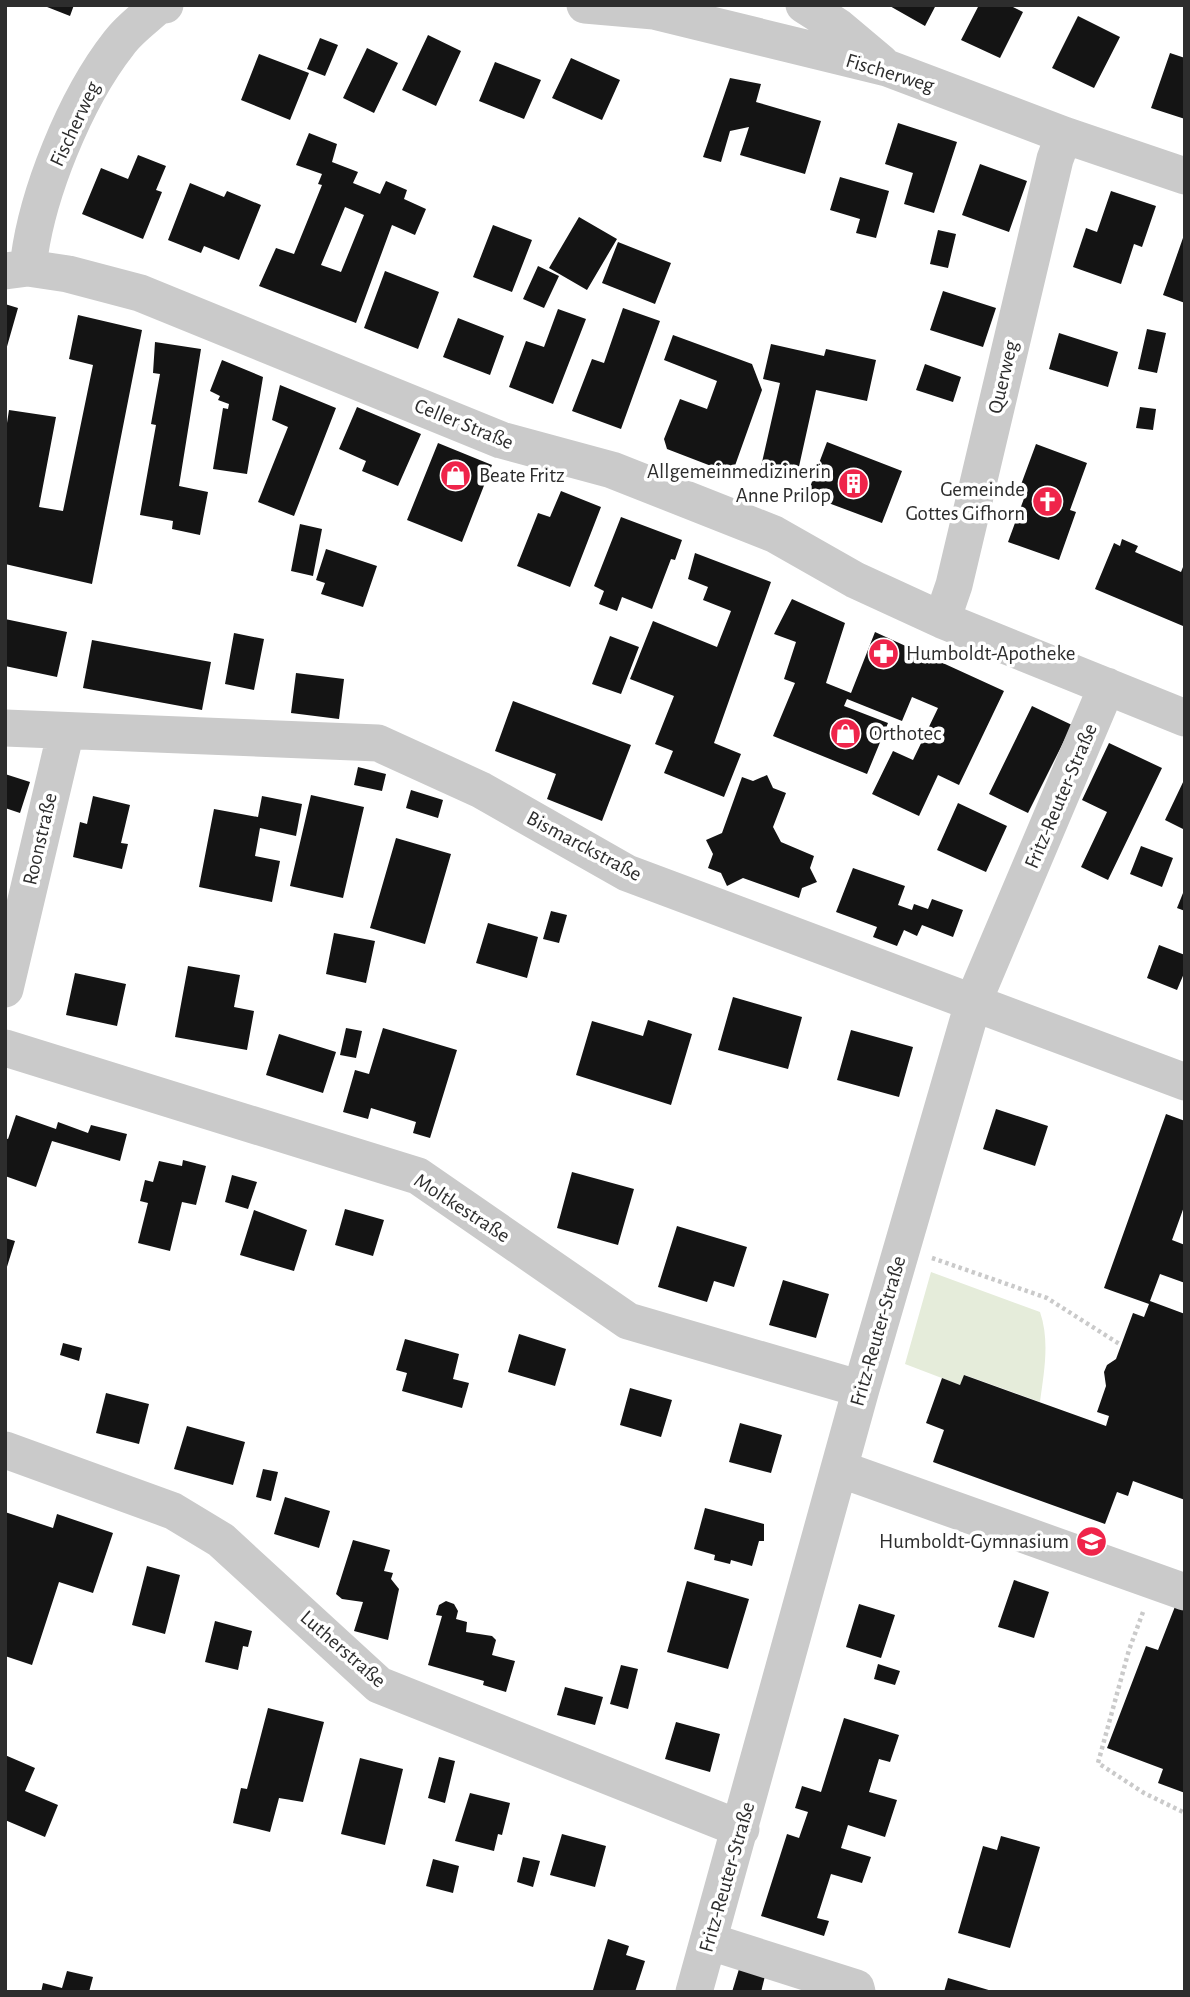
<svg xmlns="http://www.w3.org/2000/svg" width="1190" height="1997" font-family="'Alegreya Sans',sans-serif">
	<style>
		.green { fill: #e5ecda }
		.building { fill: #141414; fill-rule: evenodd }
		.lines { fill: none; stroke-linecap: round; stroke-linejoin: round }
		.path { stroke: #cacaca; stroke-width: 4.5; stroke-dasharray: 3.5 3.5; stroke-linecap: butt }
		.minor { stroke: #cacaca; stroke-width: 37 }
		.labels { text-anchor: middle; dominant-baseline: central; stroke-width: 7; stroke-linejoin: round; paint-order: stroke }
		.street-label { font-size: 21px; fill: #2d2d2d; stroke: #fff }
		.poi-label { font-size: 21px; fill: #2d2d2d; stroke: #fff; text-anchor: end }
	</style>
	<rect width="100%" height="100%" fill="#fff"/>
	<!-- green -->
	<path class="green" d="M931,1272L1040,1312C1050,1341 1044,1372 1040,1402L965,1375L960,1385L905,1364Z"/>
	<!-- building -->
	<path class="building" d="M42,5H74L70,16Z
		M888,5H936L925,26Z
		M979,5H1009L1023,12L1000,58L961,40Z
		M1078,16L1120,37L1094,88L1052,68Z
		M428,35L461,51L436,106L402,90Z
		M320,38L338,45L325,76L307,69Z
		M367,48L398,63L374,113L343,98Z
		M1170,53L1185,58V119L1151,108Z
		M259,54L309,73L290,120L241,100Z
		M571,58L620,80L602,120L552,98Z
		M495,62L541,80L524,119L479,101Z
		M730,78L761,84L756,102L821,121L805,174L740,155L749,127L730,131L721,162L703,157Z
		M898,123L957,142L934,213L904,204L913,173L885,164Z
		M309,133L337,144L332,162L358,172L353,183L380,194L386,181L407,190L404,199L426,209L415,235L392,225L356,323L259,286L276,248L294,254L322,185L318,184L322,174L296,165ZM345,207L364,215L341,272L321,265Z
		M138,155L166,166L156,190L162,192L143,239L82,214L101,168L128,179Z
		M980,164L1027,181L1009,232L962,215Z
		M840,177L889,191L876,238L856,233L860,219L830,210Z
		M190,183L224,197L227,191L261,205L239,260L204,246L201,253L168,240Z
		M1111,191L1156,206L1142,247L1134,244L1121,284L1073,267L1086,228L1097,232Z
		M579,217L617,239L587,290L549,268Z
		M493,225L532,240L512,292L473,277Z
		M938,230L956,234L948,268L930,264Z
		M1184,235H1185V303L1163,295Z
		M618,242L671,263L655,304L602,283Z
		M538,266L559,276L544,308L523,299Z
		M385,271L439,292L418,349L364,328Z
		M943,291L996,308L983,347L930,330Z
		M5,304L18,308L6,350H5Z
		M623,308L660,321L621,429L572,411L592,359L604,363Z
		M558,309L586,319L553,404L509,387L526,341L544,347Z
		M78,315L142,330L92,584L5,564V436L9,410L56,417L39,507L63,511L93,365L69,359Z
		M458,318L504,336L490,375L443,357Z
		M1147,329L1166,333L1157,373L1138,369Z
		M1059,333L1118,352L1108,387L1049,369Z
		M673,335L752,364L762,390L732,474L667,449L664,439L680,399L707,409L717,381L664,360Z
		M155,342L201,349L179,486L208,492L200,535L172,529L173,521L140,515L156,425L151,424L160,374L153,373Z
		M771,344L824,356L826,349L876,360L867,401L816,390L796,480L760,471L780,383L763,379Z
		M222,360L263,377L247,474L213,469L223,408L228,409L229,404L218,400L220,396L210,391Z
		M925,364L961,377L953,402L916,390Z
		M280,385L336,408L294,516L258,502L288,427L272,420Z
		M357,407L421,434L398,486L362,471L366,461L339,449Z
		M1140,407L1156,409L1153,430L1136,428Z
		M827,442L902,471L882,523L807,495Z
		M438,443L492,465L462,542L407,520Z
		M1036,444L1087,463L1070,510L1076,512L1059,560L1008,542L1026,493L1019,490Z
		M561,491L601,507L570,587L517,566L538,513L550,517Z
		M621,517L682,540L675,560L671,559L652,609L622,597L617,611L599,604L604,591L594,586Z
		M300,524L322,529L313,576L291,571Z
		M1122,539L1138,546L1135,552L1181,572L1185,562L1183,626L1095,589L1114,543L1120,546Z
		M326,549L377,566L363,607L321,594L325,583L316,580Z
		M695,553L771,582L714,743L741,754L724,797L664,773L673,751L655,744L674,696L630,679L653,621L717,647L731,611L703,600L708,587L688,579Z
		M792,599L845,623L826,683L851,693L875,632L1004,691L959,785L938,775L919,816L872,794L893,751L913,760L938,708L912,697L902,721L847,699L844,706L888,723L867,774L773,736L795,683L784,679L796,642L774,634Z
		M5,619L67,632L57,677L5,666Z
		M234,633L264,639L254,690L225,684Z
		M610,636L639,647L621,694L592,684Z
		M92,640L211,662L202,710L83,688Z
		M296,673L344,679L339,719L291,713Z
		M513,701L631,745L602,821L547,799L556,774L495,751Z
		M1032,706L1072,725L1028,813L989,794Z
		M1109,743L1162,768L1108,880L1081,867L1107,812L1082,800Z
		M358,767L386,774L382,791L354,785Z
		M5,774L30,782L20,813L5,808Z
		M767,775L773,788L786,793L773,827L781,842L814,856L810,868L817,882L802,888L799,898L743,878L727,886L721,873L708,868L713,854L706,840L722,833L742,777L753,781Z
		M1185,778V830L1165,820Z
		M411,790L443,800L438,818L406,808Z
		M311,795L364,807L343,898L290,886Z
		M93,796L130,805L121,843L128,844L122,869L73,857L80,822L87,824Z
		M262,796L302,804L296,836L260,828L255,856L280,861L272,902L199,887L214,809L258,817Z
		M958,803L1007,826L986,872L937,850Z
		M396,838L451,854L425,944L370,928Z
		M1141,846L1173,858L1162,887L1130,874Z
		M853,868L905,886L898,905L912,910L914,904L928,909L932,899L963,910L953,937L922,925L917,936L904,930L897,946L873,937L877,927L836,912Z
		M1185,888V911L1177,908Z
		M551,911L567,915L559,943L543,939Z
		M488,923L538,937L527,978L476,963Z
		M334,933L375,941L366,983L326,974Z
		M1159,945L1185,955V971L1177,990L1147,978Z
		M188,966L240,975L234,1007L254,1011L247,1050L175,1037Z
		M75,973L126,984L117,1026L66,1015Z
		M733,997L802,1017L788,1069L718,1050Z
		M648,1020L692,1034L671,1105L576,1075L592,1021L643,1036Z
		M346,1028L362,1031L356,1058L340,1055Z
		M383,1028L457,1050L430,1138L413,1133L416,1122L371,1108L368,1119L343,1112L355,1070L369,1074Z
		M851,1030L913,1047L899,1097L837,1080Z
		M279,1034L336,1052L323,1093L266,1075Z
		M996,1109L1048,1126L1035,1166L983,1149Z
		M1166,1114L1185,1121V1204L1172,1240L1185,1245V1283L1160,1274L1150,1301L1185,1314V1500L1133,1481L1128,1496L1117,1492L1105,1524L933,1462L944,1430L926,1423L942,1378L960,1385L964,1375L1106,1426L1109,1416L1097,1412L1106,1386L1104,1372L1107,1365L1116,1359L1133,1313L1144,1317L1149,1304L1104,1288Z
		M16,1115L56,1129L58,1122L88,1133L91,1125L127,1134L120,1161L52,1141L36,1187L5,1176V1138L8,1139Z
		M183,1160L206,1166L196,1205L182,1202L170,1251L138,1243L148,1203L140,1201L145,1180L153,1182L159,1161L182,1166Z
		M572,1172L634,1189L618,1245L557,1228Z
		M232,1175L257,1182L248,1209L225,1202Z
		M345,1209L384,1220L373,1256L335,1245Z
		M254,1210L307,1230L294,1271L240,1255Z
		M677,1226L747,1247L734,1287L714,1281L707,1302L658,1287Z
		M5,1238L15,1241L6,1270L5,1269Z
		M783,1280L829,1294L816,1338L769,1325Z
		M519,1334L566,1349L555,1386L508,1372Z
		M405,1339L459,1354L453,1379L469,1383L462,1408L402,1391L407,1373L396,1370Z
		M63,1343L82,1348L79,1361L60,1355Z
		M630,1388L672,1400L661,1437L620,1425Z
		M106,1393L149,1404L139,1444L96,1433Z
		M740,1423L782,1435L771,1473L729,1462Z
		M187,1426L245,1442L233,1485L174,1469Z
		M263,1469L278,1472L271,1501L256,1497Z
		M285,1497L330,1511L319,1548L274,1534Z
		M705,1508L764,1524V1541H759L752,1566L731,1560L730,1564L714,1560L715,1555L694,1549Z
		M5,1512L53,1528L57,1514L113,1533L93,1593L59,1582L32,1665L5,1656Z
		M353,1540L390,1550L384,1571L393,1573L391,1579L399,1589L388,1640L354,1631L363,1602L342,1599L336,1594Z
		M147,1566L180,1575L165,1634L132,1625Z
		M1014,1580L1049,1592L1034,1638L998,1627Z
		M687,1581L749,1599L728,1669L667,1652Z
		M446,1601L454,1604L458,1611L456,1619L467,1622L466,1632L492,1636L496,1640L492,1655L515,1661L506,1692L483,1685L484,1681L428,1665L442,1616L436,1615L439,1605Z
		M859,1604L895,1615L881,1658L846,1647Z
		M1176,1604L1185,1607V1793L1158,1783L1163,1769L1107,1748L1146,1646L1158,1650Z
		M215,1621L252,1631L248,1647L243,1646L238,1670L205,1662Z
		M878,1664L900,1671L895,1685L874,1679Z
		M621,1665L638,1669L628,1709L610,1704Z
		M565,1687L603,1697L595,1725L557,1715Z
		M268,1708L324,1722L303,1802L279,1798L270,1832L233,1823L241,1788L247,1789Z
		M844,1718L899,1735L890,1762L879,1759L869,1792L897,1800L885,1837L848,1825L841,1848L871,1857L862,1883L831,1874L817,1918L829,1921L824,1936L761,1916L787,1834L799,1838L808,1812L795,1808L802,1786L821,1792Z
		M676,1722L720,1734L710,1772L665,1759Z
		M5,1755L35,1768L25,1791L58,1805L45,1837L5,1820Z
		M439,1757L455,1761L445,1803L428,1798Z
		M360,1758L403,1769L385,1845L341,1834Z
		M470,1793L510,1803L502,1835L498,1834L494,1851L455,1841Z
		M562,1834L606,1846L595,1887L550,1875Z
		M1001,1836L1040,1847L1010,1948L958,1933L983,1846L997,1850Z
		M523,1857L540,1861L533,1887L517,1882Z
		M433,1859L459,1866L453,1893L426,1886Z
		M608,1939L629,1946L626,1955L645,1961L635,1992L593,1990Z
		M739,1969L765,1976L761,1992H732Z
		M67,1971L93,1977L89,1992H41L43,1983L62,1988Z
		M948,1978L992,1991V1992H944Z"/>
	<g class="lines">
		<!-- path -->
		<path class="path" d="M932,1258L1047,1298L1121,1345
			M1143,1612L1129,1650L1098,1763L1144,1793L1185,1813"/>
		<!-- minor -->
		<path class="minor" d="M585,5L654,11L887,68L1064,135L1185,176
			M804,5L837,26L881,63
			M28,268C35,197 75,99 119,43C129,29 145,18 158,6L165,5
			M5,271L28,268L68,274L140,293L501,440L612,470L774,534L855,580L942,620L1185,718
			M942,620L954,585L1055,159L1064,135
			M5,728L378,743L481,790L627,873L1185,1082
			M5,989L66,731
			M5,1048L418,1176L628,1321L861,1389
			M5,1450L173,1511L221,1540L379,1685L741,1829
			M840,1469L1185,1592
			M708,1941L856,1988L857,1992
			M694,1992L861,1389L974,1000L1107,686"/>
	</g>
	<!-- icons -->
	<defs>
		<symbol id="shop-disc" viewBox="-11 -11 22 22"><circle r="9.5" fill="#ef244a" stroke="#fff"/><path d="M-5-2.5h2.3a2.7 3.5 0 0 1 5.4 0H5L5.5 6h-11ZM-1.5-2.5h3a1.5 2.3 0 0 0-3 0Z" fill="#fff"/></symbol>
		<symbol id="building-disc" viewBox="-11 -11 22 22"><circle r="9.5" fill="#ef244a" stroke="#fff"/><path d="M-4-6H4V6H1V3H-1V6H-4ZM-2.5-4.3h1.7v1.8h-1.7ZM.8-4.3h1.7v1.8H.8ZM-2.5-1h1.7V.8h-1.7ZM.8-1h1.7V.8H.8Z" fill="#fff"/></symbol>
		<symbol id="church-disc" viewBox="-11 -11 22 22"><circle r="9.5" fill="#ef244a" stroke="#fff"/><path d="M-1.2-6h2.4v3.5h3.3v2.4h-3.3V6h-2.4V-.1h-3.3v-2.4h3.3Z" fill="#fff"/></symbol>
		<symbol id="pharmacy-disc" viewBox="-11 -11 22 22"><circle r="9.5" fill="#ef244a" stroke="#fff"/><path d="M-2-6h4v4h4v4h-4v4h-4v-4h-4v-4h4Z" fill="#fff"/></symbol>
		<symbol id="school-disc" viewBox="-11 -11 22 22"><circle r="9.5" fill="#ef244a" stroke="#fff"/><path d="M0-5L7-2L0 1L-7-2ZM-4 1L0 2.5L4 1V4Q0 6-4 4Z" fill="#fff"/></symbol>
	</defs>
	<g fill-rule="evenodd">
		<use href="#shop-disc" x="438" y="458" width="35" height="35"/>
		<use href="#building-disc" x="836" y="466" width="35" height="35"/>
		<use href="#church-disc" x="1030" y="484" width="35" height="35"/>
		<use href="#pharmacy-disc" x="866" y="636" width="35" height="35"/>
		<use href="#shop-disc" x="828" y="716" width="35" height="35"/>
		<use href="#school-disc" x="1074" y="1524" width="35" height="35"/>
	</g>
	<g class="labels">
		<!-- street labels -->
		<g class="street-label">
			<text transform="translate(890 73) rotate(17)">Fischerweg</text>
			<text transform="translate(75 124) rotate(-65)">Fischerweg</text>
			<text transform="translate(1003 377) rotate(-77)">Querweg</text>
			<text transform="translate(464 424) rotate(22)">Celler Straße</text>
			<text transform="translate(1061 796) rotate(-67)">Fritz-Reuter-Straße</text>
			<text transform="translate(40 839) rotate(-77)">Roonstraße</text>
			<text transform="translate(584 846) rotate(28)">Bismarckstraße</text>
			<text transform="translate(462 1208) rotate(33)">Moltkestraße</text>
			<text transform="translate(878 1331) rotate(-74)">Fritz-Reuter-Straße</text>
			<text transform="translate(343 1649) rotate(41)">Lutherstraße</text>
			<text transform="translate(727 1877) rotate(-74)">Fritz-Reuter-Straße</text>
		</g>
		<!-- poi labels -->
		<g class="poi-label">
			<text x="831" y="471">Allgemeinmedizinerin<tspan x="831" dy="24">Anne Prilop</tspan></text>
			<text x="479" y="475" text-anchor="start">Beate Fritz</text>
			<text x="1025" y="489">Gemeinde<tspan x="1025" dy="24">Gottes Gifhorn</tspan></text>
			<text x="906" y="653" text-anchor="start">Humboldt-Apotheke</text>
			<text x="869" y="733" text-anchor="start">Orthotec</text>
			<text x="1069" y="1541">Humboldt-Gymnasium</text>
		</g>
	</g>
	<!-- border -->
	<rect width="1190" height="1997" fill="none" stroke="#2d2d2d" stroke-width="14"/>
</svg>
